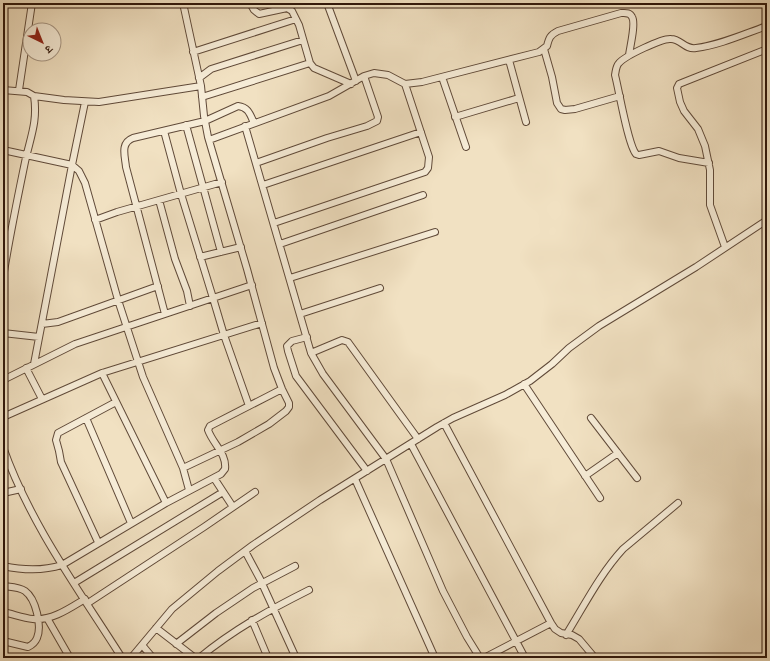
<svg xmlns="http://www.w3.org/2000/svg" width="770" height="661" font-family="'Gentium Book Plus','Noto Serif Devanagari',serif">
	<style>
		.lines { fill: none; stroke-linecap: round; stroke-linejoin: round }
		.street-casing { stroke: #604a39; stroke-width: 8 }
		.street { stroke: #f6ecd7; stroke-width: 6 }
	</style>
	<rect width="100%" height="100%" fill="#f1e1c2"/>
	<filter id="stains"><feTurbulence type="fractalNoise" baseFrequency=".005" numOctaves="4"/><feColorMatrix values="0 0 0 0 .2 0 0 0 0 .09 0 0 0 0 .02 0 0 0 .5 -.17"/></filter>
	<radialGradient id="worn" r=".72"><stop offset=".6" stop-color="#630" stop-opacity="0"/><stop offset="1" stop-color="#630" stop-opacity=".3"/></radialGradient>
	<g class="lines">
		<defs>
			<path id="street" d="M183,3L201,86L204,116L208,137L247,269L274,368L282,389L289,403V407L286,411L269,424L238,442L183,468
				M250,3L254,10L259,14L287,8L292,11L299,25L310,63L314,68L351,84
				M327,3L356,81
				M544,49L552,77L557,103L561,109L565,110L575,109L620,96
				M193,52L296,19
				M509,60L526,122
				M442,77L466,147
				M199,78L211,69L303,40
				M3,90L27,92L34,96C38,122 30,138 25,162C17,201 9,239 3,278
				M19,90L32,3
				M34,96L64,100L99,102L201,86
				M202,97L310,63
				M455,117L519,98
				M186,125L221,252
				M245,126L311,353L323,374L386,459L443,591L467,637L480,658
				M164,131L181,194L213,298L224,335L249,406
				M209,140L329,96L364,76L374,73L388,75L405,84L422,82L539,52L547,46C549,38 550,35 558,31L621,13C625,13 630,12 632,17C636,23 630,47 629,55
				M3,150L72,165L79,171L85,183L118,300L143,377L183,468L189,490
				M256,163L327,138L367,126L377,121L378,117L364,76
				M709,163L679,158L659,151L639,155L636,154C628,145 619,90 615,75C616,70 616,66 619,63C625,56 662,38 671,39C681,39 685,50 696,48C720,45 744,34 767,26
				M263,185L421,132
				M159,200L175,259L187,291L190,306
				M95,220L117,212L222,182
				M274,223L425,172L428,168L429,157L405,84
				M280,244L423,195
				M725,247L710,205V170L705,146L698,129L684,111L680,102L677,88L679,84L684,82L767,49
				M200,257L241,247
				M290,278L435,232
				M165,314L126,167C125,156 120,143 133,138L205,121L238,106C248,107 250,114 254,123
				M300,314L380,288
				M42,324L58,322L158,286
				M3,333L39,337
				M307,337L292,341L287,346L288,351L296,376L367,471
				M311,353L342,340L348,342L418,439
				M34,364L72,165L85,102
				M26,368L42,399
				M102,373L166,503
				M3,380L75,344L252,285
				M524,384L600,498
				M3,417L102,373L262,323
				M86,418L131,523
				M591,418L637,478
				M444,423L551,623L555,629L561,633L572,635L579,639L595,658
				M411,444L525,658
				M3,447C30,524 79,590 122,658
				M585,476L618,453
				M214,478L233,507
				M355,479L435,658
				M3,493L21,489
				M98,542L61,462L59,451L56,440L58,433L116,402
				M245,551L260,579L296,658
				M3,566C22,570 43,571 62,565L166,503L221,474L225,469C227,454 213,444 208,430L210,426L282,389
				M74,583L223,492
				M3,586C10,587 19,587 25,591C36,599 42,626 37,638C35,643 32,645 28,647L3,641
				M88,603L204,527L255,492
				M3,612C13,614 23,618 33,619C52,621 70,608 85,599
				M47,618L70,658
				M252,620L268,658
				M156,628L195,658
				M566,635C584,606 600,574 623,549L678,503
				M176,644L216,613L253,588L295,566
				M142,645L153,658
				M131,658L172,609L218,571L253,545L320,500L437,427L453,418L505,395L530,381L552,364L569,348L599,326L696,267L767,220
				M199,658C233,630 269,610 309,590
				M484,658L551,623"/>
		</defs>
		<!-- street casing -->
		<use href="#street" class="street-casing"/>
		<!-- street -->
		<use href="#street" class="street"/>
	</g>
	<!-- margin -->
	<rect width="770" height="661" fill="none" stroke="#f1e1c2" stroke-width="16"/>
	<rect x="4" y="4" width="762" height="653" fill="none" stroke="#30170b" stroke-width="2"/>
	<rect x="8" y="8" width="754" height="645" fill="none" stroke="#30170b"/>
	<!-- north arrow -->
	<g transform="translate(42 42) rotate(137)"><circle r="19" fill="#f6ecd7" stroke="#a79785"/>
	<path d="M0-3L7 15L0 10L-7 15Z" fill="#8f2418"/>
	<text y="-6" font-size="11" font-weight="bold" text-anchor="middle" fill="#30170b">उ</text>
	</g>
	<rect width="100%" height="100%" filter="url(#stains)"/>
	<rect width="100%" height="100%" fill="url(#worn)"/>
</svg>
